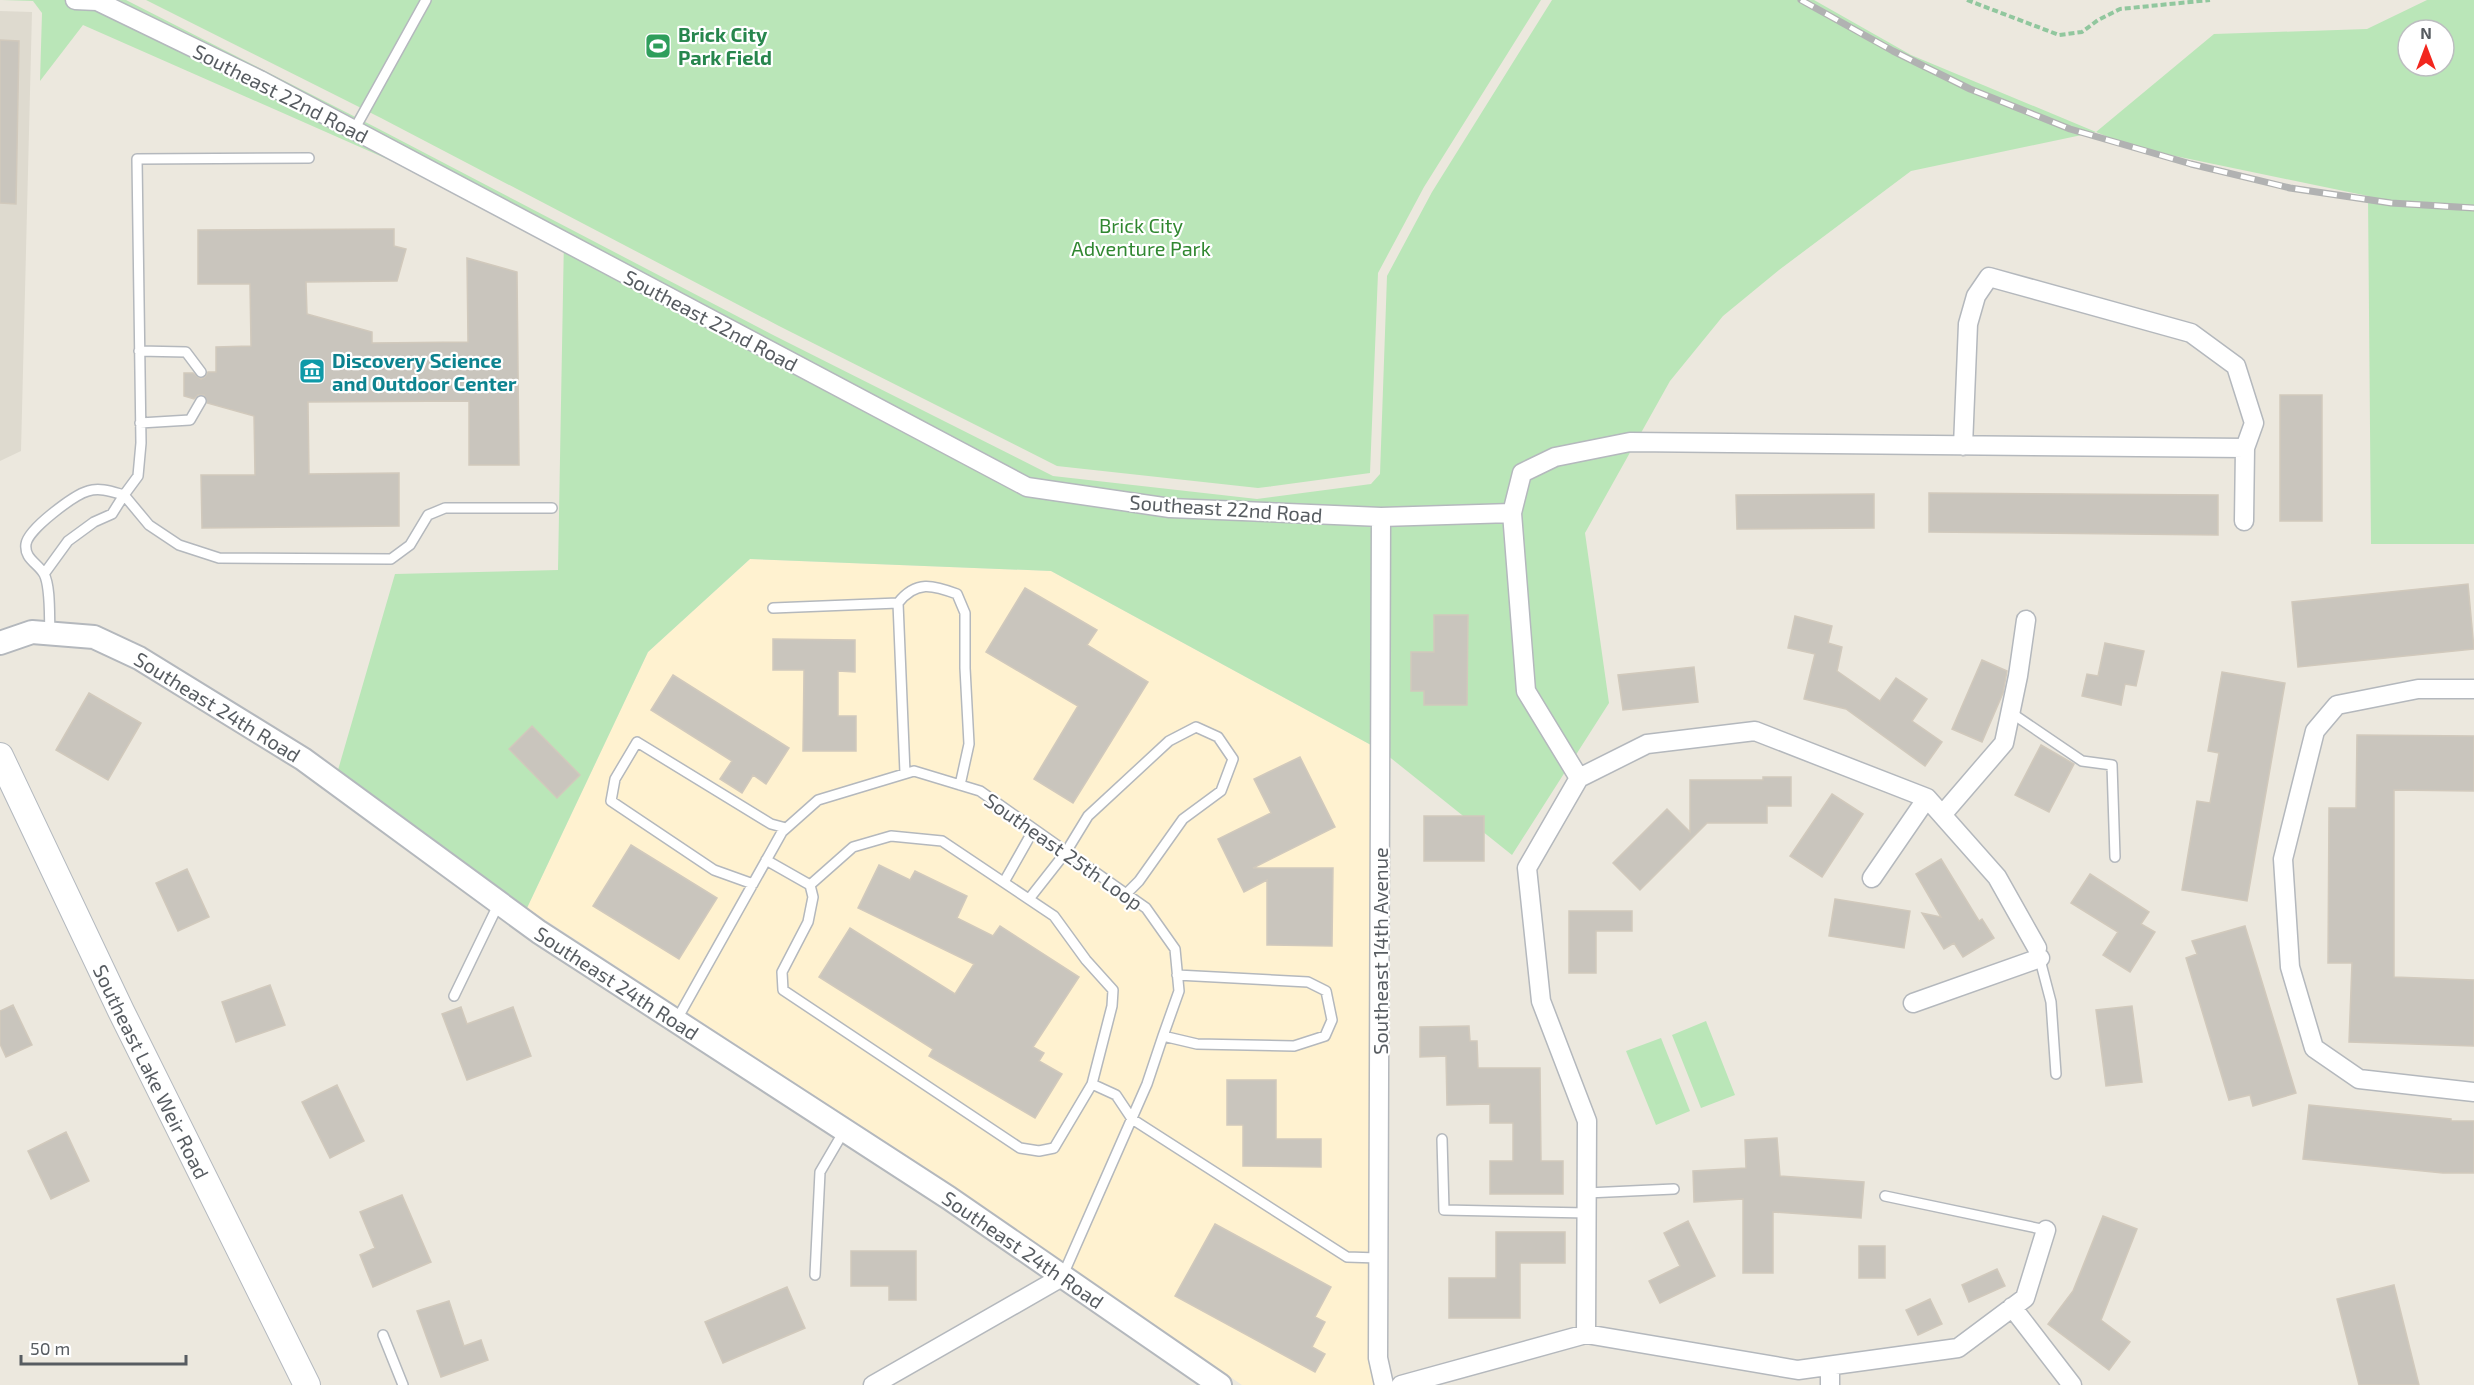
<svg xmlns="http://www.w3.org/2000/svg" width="2474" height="1385" font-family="'Exo 2',sans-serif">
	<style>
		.commercial { fill: #fff2d0 }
		.education { fill: #dedacf }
		.green { fill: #bae6b8; fill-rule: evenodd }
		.building { fill: #c9c5bd; stroke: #d1c9bc; stroke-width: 1.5 }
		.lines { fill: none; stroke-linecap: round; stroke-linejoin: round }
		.service-casing { stroke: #b4b8bd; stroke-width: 12 }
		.minor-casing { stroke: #b4b8bd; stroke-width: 21 }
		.tertiary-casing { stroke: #b4b8bd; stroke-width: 26 }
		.secondary-casing { stroke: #b4b9bf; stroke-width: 28 }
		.path { stroke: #91c79e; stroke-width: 4; stroke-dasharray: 6 3; stroke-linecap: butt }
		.service { stroke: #fff; stroke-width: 9 }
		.minor { stroke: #fff; stroke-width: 18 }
		.tertiary { stroke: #fff; stroke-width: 22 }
		.secondary { stroke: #fff; stroke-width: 26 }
		.rail-casing { stroke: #b1b2b2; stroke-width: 7 }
		.rail { stroke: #fff; stroke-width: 4.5; stroke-dasharray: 14; stroke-linecap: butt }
		.labels { text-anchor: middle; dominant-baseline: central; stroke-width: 4.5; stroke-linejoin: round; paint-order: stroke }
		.leisure-label { font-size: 20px; font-weight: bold; fill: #27864d; stroke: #fff; text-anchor: start }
		.street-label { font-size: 20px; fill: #575c61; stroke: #fff }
		.park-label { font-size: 20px; fill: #308730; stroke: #fff }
		.culture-label { font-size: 20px; font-weight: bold; fill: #0d838f; stroke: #fff; text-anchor: start }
	</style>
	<rect width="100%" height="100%" fill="#ece8de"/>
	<!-- commercial -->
	<path class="commercial" d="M750,559L1051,571L1382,751L1377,1385H1242L955,1187L527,908L648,652Z"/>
	<!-- education -->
	<path class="education" d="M0,11L32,12L21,451L0,461Z"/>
	<!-- green -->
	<path class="green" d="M2,0H126L377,128L775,336L1053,476L1257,499L1371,484L1380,474L1387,276L1432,192L1552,0H1814L1911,55L2096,132L2214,34L2367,29L2427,0H2474V544H2371L2368,196L2132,147L2096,132L1911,171L1779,270L1723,316L1670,381L1585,533L1609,703L1512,855L1382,751L1051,571L750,559L648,652L527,908L338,770L395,574L558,570L564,237L83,25L40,81L42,13L33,1ZM2408,30H2444V66H2408Z
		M146,0H1541L1424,187L1378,273L1370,473L1258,488L1057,466L779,326L381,118Z
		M1706,1021L1735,1095L1701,1108L1672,1035Z
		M1661,1038L1690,1111L1656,1125L1626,1051Z"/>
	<!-- building -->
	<path class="building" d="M0,40L19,41L16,204L0,203Z
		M394,229V246L406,249L397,281L306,282L307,314L372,332V343L468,342L467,258L517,272L519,465H469V401L308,402L309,474L399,473V526L202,528L201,475H255L254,416L207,403L204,395H198L194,399L184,396V373H193L201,379L205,377L208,372H216V347L251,346L250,284H198V230Z
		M2280,395H2322V521H2280Z
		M1929,493L2218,495V535L1929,532Z
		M1874,494V528L1737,529L1736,495Z
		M2468,584L2474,649L2298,667L2292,602Z
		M1025,588L1097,630L1087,645L1148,682L1073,803L1034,779L1078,706L986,652Z
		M1434,615H1468L1467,705H1424V691H1411V652H1434Z
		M1795,616L1832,626L1828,643L1842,647L1837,671L1880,701L1896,678L1927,699L1912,721L1942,742L1925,766L1846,709L1804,699L1815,654L1788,648Z
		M773,639L855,640V672L838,671V716H856V751H803L804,670H773Z
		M2105,643L2144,651L2136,686L2125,684L2121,705L2082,696L2087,674L2098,676Z
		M1982,660L2007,671L2003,693L1982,742L1952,729Z
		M1694,667L1698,702L1623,710L1618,675Z
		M2222,672L2285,683L2247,901L2182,890L2197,801L2210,803L2219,753L2208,751Z
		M673,675L789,748L766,784L753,775L742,793L720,779L732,761L651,710Z
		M89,693L141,723L108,780L56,750Z
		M532,726L580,775L557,798L509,749Z
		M2357,735L2474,736V791L2394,790V977L2474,980V1046L2349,1042L2352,963H2328L2329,808H2356Z
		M2041,745L2074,764L2049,812L2015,795Z
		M1300,757L1335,827L1253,868H1333L1332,946L1267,945V880L1244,892L1218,839L1271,813L1254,779Z
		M1763,777H1791V806H1767V823H1707L1640,890L1613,863L1667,809L1690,832V780H1763Z
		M1832,794L1863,814L1822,877L1790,856Z
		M1424,816H1484V861H1424Z
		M631,845L717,898L679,959L593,906Z
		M1941,859L1979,921L1982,919L1994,938L1963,957L1954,943L1944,949L1922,913L1941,917L1916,874Z
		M879,865L910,880L915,871L967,896L957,918L993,936L1000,926L1079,977L1033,1047L1044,1053L1039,1061L1062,1074L1035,1118L929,1056L933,1049L819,977L850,928L955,994L974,964L858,908Z
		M187,869L209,917L178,931L156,883Z
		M2090,874L2149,912L2141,924L2155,932L2130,972L2103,955L2118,932L2071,903Z
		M1835,899L1910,911L1904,948L1829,936Z
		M1569,911H1632V931H1596V973H1569Z
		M2245,926L2296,1093L2253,1106L2250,1095L2229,1100L2186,958L2197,954L2192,941Z
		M270,985L285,1025L236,1042L222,1002Z
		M13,1005L32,1045L6,1057L0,1044V1011Z
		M2132,1006L2142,1082L2106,1086L2096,1010Z
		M461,1007L467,1024L513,1007L531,1056L467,1080L442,1014Z
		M1469,1026L1470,1041H1477L1478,1068H1540L1541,1161H1563V1194H1490V1161H1513V1123H1490V1104L1447,1105L1446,1056L1420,1057V1027Z
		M1227,1080H1276V1139H1321V1167L1243,1166V1125H1227Z
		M337,1085L364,1141L330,1158L302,1102Z
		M2309,1105L2451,1119V1121H2474V1173H2443L2303,1159Z
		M66,1132L89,1181L51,1199L28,1151Z
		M1777,1138L1780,1176L1864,1182L1861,1218L1773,1212V1273H1743V1199L1694,1202L1693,1171L1746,1168L1745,1140Z
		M402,1195L431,1262L373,1287L360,1255L375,1248L360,1212Z
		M2103,1216L2137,1229L2101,1320L2130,1342L2109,1370L2048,1324L2073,1291Z
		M1688,1221L1715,1276L1660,1303L1649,1281L1680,1266L1664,1233Z
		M1215,1224L1331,1287L1315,1317L1325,1322L1312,1347L1325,1354L1315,1372L1175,1296Z
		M1496,1232H1565V1263H1520V1318H1449V1278H1496Z
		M1859,1246H1885V1278H1859Z
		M851,1251H916V1300H889V1286H851Z
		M1997,1269L2005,1286L1969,1302L1962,1285Z
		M2394,1285L2419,1385H2359L2337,1299Z
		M787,1287L805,1328L723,1363L705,1322Z
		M1930,1299L1942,1324L1918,1335L1906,1310Z
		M449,1301L464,1346L481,1340L488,1360L441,1377L417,1311Z"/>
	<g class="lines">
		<defs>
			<path id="service" d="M354,130L426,0
				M309,158L137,159L141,443L138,476L124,495L149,525L179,545L219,558L391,559L410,545L428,515L445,508H552
				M139,351L186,352L201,372
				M140,423L190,420L201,401
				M44,574L68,541L94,522L112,514L124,495C113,492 100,487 88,491C74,495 28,529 26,544C24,559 38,563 44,574C51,587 49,618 50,634
				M898,603C916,580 933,585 957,594L965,613V668L969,744L960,785
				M773,608L898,603L905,773
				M2010,712L2082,761L2112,765L2115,857
				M766,860L810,885L853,847L891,836L942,841L1054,916L1086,960L1113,990L1112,1006L1092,1084L1116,1095L1132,1119L1347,1257L1378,1258
				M1004,882L1034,829
				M753,884L714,870L611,801L615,779L637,742L771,824L786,828
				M810,885L813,897L808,922L782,972L783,990L1020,1148L1039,1151L1054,1148L1092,1084
				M1029,899L1066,852L1088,816L1169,741L1196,727L1218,737L1233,759L1221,791L1183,819L1139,881L1126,894
				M2039,956L2051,1002L2056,1074
				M454,996L499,903
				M676,1021L782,832L818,800L914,771L980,791L1146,908L1175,949L1179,991L1163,1036L1147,1084L1063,1275
				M1163,1036L1197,1044L1294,1046L1325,1036L1332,1020L1326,991L1308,982L1177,975
				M1442,1139L1444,1210L1587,1213
				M1587,1193L1674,1189
				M1885,1196L2046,1230
				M815,1275L820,1172L844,1131
				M383,1335L403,1385"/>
			<path id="minor" d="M75,0L97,1L260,80L1027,487L1170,508L1381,517L1512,513L1526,691L1579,778
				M1512,513L1522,473L1555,457L1630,442L2245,448L2254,423L2236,366L2191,333L1989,277L1976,296L1968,324L1963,446
				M1381,517L1378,1358L1384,1385
				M2244,521L2245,448
				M2474,689H2418L2337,705L2315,731L2283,859L2290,967L2314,1048L2359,1079L2474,1092
				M1942,815L2004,743L2018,676L2026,620
				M1872,878L1927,798
				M1913,1003L2040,958
				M2012,1307L2072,1385
				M1586,1334L1587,1121L1541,1001L1527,868L1579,778L1647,744L1755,731L1927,798L1997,877L2037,948
				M1830,1366V1385
				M873,1385L1062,1277
				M1401,1385L1586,1334L1798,1370L1958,1348L2025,1298L2046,1230"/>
			<g id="tertiary">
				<path id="s1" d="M0,643L32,632L94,637L139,658L303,759L539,932L949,1198L1220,1385"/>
			</g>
			<g id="secondary">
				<path id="s2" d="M0,756L121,1011L307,1385"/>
			</g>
		</defs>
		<!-- service casing -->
		<use href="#service" class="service-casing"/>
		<!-- minor casing -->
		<use href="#minor" class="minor-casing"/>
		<!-- tertiary casing -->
		<use href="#tertiary" class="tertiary-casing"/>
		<!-- secondary casing -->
		<use href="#secondary" class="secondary-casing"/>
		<!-- path -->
		<path class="path" d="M1967,0L2059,35L2082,32L2098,20L2120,9L2210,0"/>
		<!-- service -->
		<use href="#service" class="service"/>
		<!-- minor -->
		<use href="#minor" class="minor"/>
		<!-- tertiary -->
		<use href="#tertiary" class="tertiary"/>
		<!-- secondary -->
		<use href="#secondary" class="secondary"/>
		<defs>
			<path id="rail" d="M1801,0L1893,51L1970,89L2070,129L2191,164L2290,188L2391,203L2474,208"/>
		</defs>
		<!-- rail casing -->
		<use href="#rail" class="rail-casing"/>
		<!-- rail -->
		<use href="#rail" class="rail"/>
	</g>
	<!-- icons -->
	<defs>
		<symbol id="stadium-square" viewBox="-11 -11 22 22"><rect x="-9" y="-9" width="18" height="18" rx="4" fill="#2e9e5b" stroke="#fff"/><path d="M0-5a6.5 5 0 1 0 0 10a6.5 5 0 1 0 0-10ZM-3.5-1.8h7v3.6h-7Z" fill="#fff"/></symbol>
		<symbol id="museum-square" viewBox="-11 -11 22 22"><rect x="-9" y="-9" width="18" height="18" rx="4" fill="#0f9aa8" stroke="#fff"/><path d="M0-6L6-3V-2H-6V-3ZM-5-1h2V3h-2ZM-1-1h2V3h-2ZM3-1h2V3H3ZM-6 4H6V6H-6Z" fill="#fff"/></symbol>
	</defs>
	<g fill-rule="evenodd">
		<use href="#stadium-square" x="643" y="31" width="30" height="30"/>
		<use href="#museum-square" x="297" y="356" width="30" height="30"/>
	</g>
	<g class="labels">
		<!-- leisure labels -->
		<g class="leisure-label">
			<text x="678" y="34">Brick City<tspan x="678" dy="23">Park Field</tspan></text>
		</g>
		<!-- street labels -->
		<g class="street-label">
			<text transform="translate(281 93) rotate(27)">Southeast 22nd Road</text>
			<text transform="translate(711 320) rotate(28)">Southeast 22nd Road</text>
			<text transform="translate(1226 508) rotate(4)">Southeast 22nd Road</text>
			<text stroke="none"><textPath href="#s1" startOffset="238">Southeast 24th Road</textPath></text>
			<text transform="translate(1064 851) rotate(35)">Southeast 25th Loop</text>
			<text transform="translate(1380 951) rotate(-90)">Southeast 14th Avenue</text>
			<text stroke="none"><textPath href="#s1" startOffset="724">Southeast 24th Road</textPath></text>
			<text stroke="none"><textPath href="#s2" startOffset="350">Southeast Lake Weir Road</textPath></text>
			<text stroke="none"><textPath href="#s1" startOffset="1210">Southeast 24th Road</textPath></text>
		</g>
		<!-- park labels -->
		<g class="park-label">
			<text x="1141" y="225">Brick City<tspan x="1141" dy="23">Adventure Park</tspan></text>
		</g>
		<!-- culture labels -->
		<g class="culture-label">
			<text x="332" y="360">Discovery Science<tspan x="332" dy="23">and Outdoor Center</tspan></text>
		</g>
	</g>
	<!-- north arrow -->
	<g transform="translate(2426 48)"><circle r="28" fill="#ffffff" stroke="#bcbec0" stroke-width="1.5"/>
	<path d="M0-4.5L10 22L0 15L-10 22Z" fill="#f2261e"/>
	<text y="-9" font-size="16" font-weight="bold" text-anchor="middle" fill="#575c61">N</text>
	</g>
	<!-- scale -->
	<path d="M21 1355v9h165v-9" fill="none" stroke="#575c61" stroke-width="3"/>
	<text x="30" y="1355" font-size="18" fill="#575c61" stroke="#ffffff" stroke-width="4.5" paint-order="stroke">50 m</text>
</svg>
